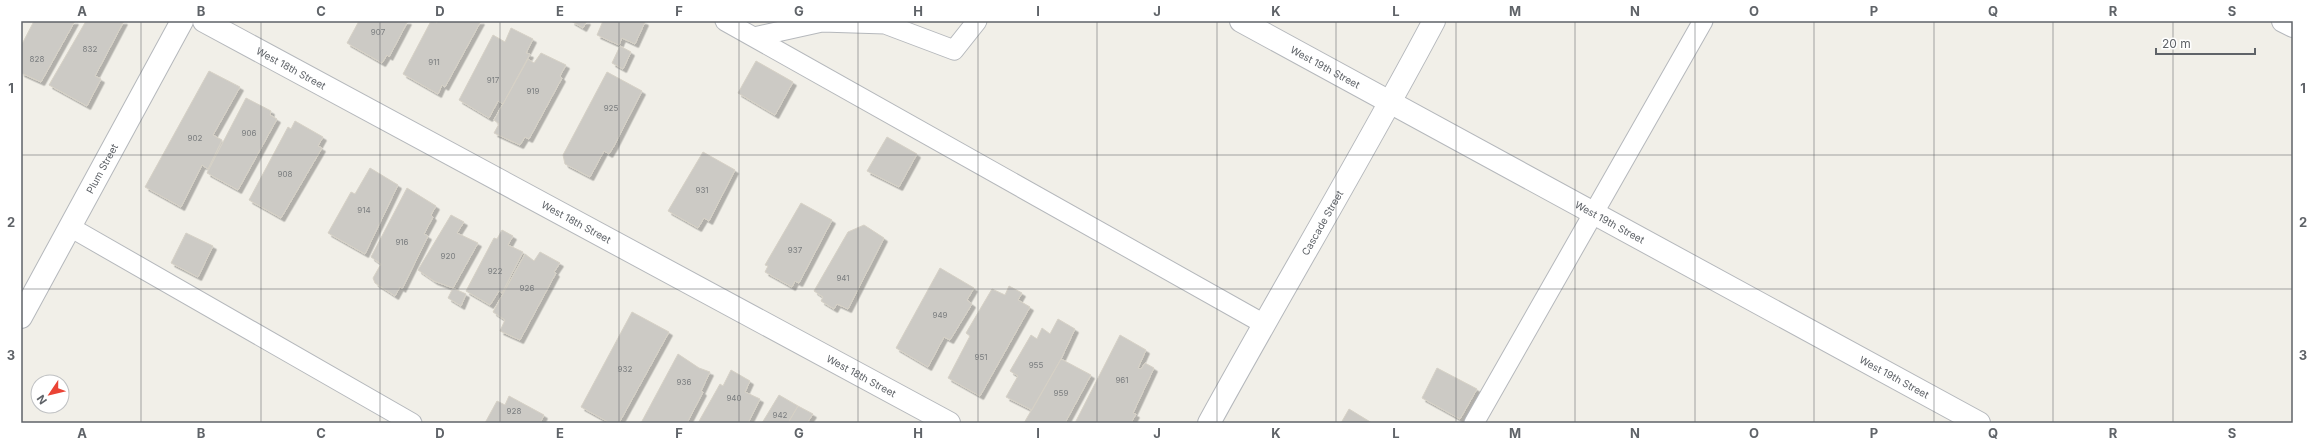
<svg xmlns="http://www.w3.org/2000/svg" width="2314" height="444" font-family="Inter,sans-serif">
	<style>
		.building { fill: #cccac5; stroke: #d6d1c6; filter: url(#shadow) }
		.lines { fill: none; stroke-linecap: round; stroke-linejoin: round }
		.service-casing { stroke: #b5b8bc; stroke-width: 21 }
		.minor-casing { stroke: #b5b8bc; stroke-width: 24 }
		.tertiary-casing { stroke: #b5b8bc; stroke-width: 24 }
		.service { stroke: #fff; stroke-width: 19 }
		.minor { stroke: #fff; stroke-width: 22 }
		.tertiary { stroke: #fff; stroke-width: 22 }
		.grid { fill: none; stroke: #5f6368; stroke-width: 1; stroke-opacity: 0.55 }
		.labels { text-anchor: middle; dominant-baseline: central; stroke-width: 3.5; stroke-linejoin: round; paint-order: stroke }
		.number-label { font-size: 8px; fill: #7a7d7f }
		.street-label { font-size: 10px; fill: #5f6368; stroke: #fff }
		.neatline { fill: none; stroke: #5f6368; stroke-width: 1.5 }
		.grid-label { font-size: 13px; text-anchor: middle; font-weight: bold; fill: #5f6368 }
	</style>
	<defs>
		<filter id="shadow"><feDropShadow dx="3.5" dy="3.5" stdDeviation="0" flood-color="#0004"/></filter>
	</defs>
	<rect width="100%" height="100%" fill="#f1efe8"/>
	<!-- building -->
	<path class="building" d="M34,21H75L41,82L21,73V46Z
		M86,21H124L95,76L101,79L87,106L49,85Z
		M359,21H408L389,57L387,55L382,63L347,43Z
		M431,21L437,23L438,21H481L445,87L442,85L438,94L403,74Z
		M571,21H587L583,28Z
		M603,21H643L645,22L635,44L622,38L619,45L597,35Z
		M511,28L533,39L526,53L530,54L503,104L498,101L489,118L459,100L493,35L505,42Z
		M620,46L631,52L623,69L612,63Z
		M541,53L566,65L560,76L562,78L529,139L525,137L520,145L494,133L499,124L494,120L528,59L534,63Z
		M756,61L793,82L775,115L738,93Z
		M209,71L240,87L213,135L222,140L208,169L202,165L181,207L145,187Z
		M607,72L642,91L614,146L609,154L604,151L590,177L565,164L563,155Z
		M246,98L271,111L270,115L277,119L238,190L207,173Z
		M295,121L323,137L318,146L322,148L281,218L249,200L288,127L291,129Z
		M887,137L917,154L899,187L867,171Z
		M703,152L735,170L709,221L704,218L698,228L668,211Z
		M370,168L398,185L365,254L328,233L351,192L355,194Z
		M407,188L436,206L431,215L433,217L424,234L428,236L402,289L400,287L395,296L375,283L373,278L381,264L371,257Z
		M801,203L832,220L799,283L795,281L792,287L765,272L768,266L765,265Z
		M451,215L464,222L457,233L478,243L453,288L434,281L418,270Z
		M864,225L884,238L848,309L837,304L834,309L821,301L823,297L814,291L848,232Z
		M502,230L513,236L508,245L523,252L502,293L499,291L490,305L466,291L494,238L497,239Z
		M186,233L213,246L198,277L171,263Z
		M540,252L560,263L554,272L556,273L520,340L500,331L505,320L493,312L525,254L534,261Z
		M940,268L974,288L967,300L972,304L950,340L944,337L928,367L896,348Z
		M1009,286L1022,293L1018,300L1030,307L980,396L948,378L970,336L966,333L992,289L1005,295Z
		M453,288L466,294L461,306L448,298Z
		M632,312L669,332L619,423H610L581,407Z
		M1058,319L1075,329L1061,359L1032,410L1006,397L1018,376L1010,371L1031,335L1037,339L1042,328L1050,334Z
		M1120,335L1146,350L1138,368L1141,369L1145,363L1154,368L1133,413L1136,414L1131,423H1075Z
		M678,354L699,368L710,372L701,391L703,392L687,423H641Z
		M1061,359L1091,375L1065,423H1024Z
		M1437,368L1477,389L1460,419L1422,398Z
		M731,370L750,381L745,392L760,399L748,423H698L720,384L723,386Z
		M779,395L798,406L788,423H762Z
		M509,396L544,415L540,423H485L497,401L505,405Z
		M798,406L813,414L807,423H788Z
		M1349,409L1372,423H1341Z"/>
	<g class="lines">
		<defs>
			<path id="service" d="M725,21L1264,324
				M754,37L822,22L885,24L954,50L977,21
				M70,227L412,423
				M1474,423L1703,21"/>
			<g id="minor">
				<path id="s1" d="M1241,21L1979,423"/>
				<path d="M2283,21L2293,26"/>
				<path id="s2" d="M21,317L182,21"/>
				<path id="s3" d="M1209,423C1283,288 1362,157 1434,21"/>
			</g>
			<g id="tertiary">
				<path id="s4" d="M204,21L949,423"/>
			</g>
		</defs>
		<!-- service casing -->
		<use href="#service" class="service-casing"/>
		<!-- minor casing -->
		<use href="#minor" class="minor-casing"/>
		<!-- tertiary casing -->
		<use href="#tertiary" class="tertiary-casing"/>
		<!-- service -->
		<use href="#service" class="service"/>
		<!-- minor -->
		<use href="#minor" class="minor"/>
		<!-- tertiary -->
		<use href="#tertiary" class="tertiary"/>
	</g>
	<!-- grid -->
	<path class="grid" d="M141,21V423M261,21V423M380,21V423M500,21V423M619,21V423M739,21V423M858,21V423M978,21V423M1097,21V423M1217,21V423M1336,21V423M1456,21V423M1575,21V423M1695,21V423M1814,21V423M1934,21V423M2053,21V423M2173,21V423M21,155H2293M21,289H2293"/>
	<g class="labels">
		<!-- number labels -->
		<g class="number-label">
			<text x="378" y="32">907</text>
			<text x="90" y="49">832</text>
			<text x="37" y="59">828</text>
			<text x="434" y="62">911</text>
			<text x="493" y="80">917</text>
			<text x="533" y="91">919</text>
			<text x="611" y="108">925</text>
			<text x="249" y="133">906</text>
			<text x="195" y="138">902</text>
			<text x="285" y="174">908</text>
			<text x="702" y="190">931</text>
			<text x="364" y="210">914</text>
			<text x="402" y="242">916</text>
			<text x="795" y="250">937</text>
			<text x="448" y="256">920</text>
			<text x="495" y="271">922</text>
			<text x="843" y="278">941</text>
			<text x="527" y="288">926</text>
			<text x="940" y="315">949</text>
			<text x="981" y="357">951</text>
			<text x="1036" y="365">955</text>
			<text x="625" y="369">932</text>
			<text x="1122" y="380">961</text>
			<text x="684" y="382">936</text>
			<text x="1061" y="393">959</text>
			<text x="734" y="398">940</text>
			<text x="514" y="411">928</text>
			<text x="780" y="415">942</text>
		</g>
		<!-- street labels -->
		<g class="street-label">
			<text stroke="none"><textPath href="#s1" startOffset="96">West 19th Street</textPath></text>
			<text stroke="none"><textPath href="#s4" startOffset="99">West 18th Street</textPath></text>
			<text stroke="none"><textPath href="#s2" startOffset="169">Plum Street</textPath></text>
			<text stroke="none"><textPath href="#s4" startOffset="423">West 18th Street</textPath></text>
			<text stroke="none"><textPath href="#s3" startOffset="230">Cascade Street</textPath></text>
			<text stroke="none"><textPath href="#s1" startOffset="420">West 19th Street</textPath></text>
			<text stroke="none"><textPath href="#s4" startOffset="747">West 18th Street</textPath></text>
			<text stroke="none"><textPath href="#s1" startOffset="744">West 19th Street</textPath></text>
		</g>
	</g>
	<!-- border -->
	<rect width="2314" height="444" fill="none" stroke="#ffffff" stroke-width="44"/>
	<!-- north arrow -->
	<g transform="translate(50 394) rotate(235)"><circle r="19" fill="#ffffff" stroke="#bfc1c3"/>
	<path d="M0-3L7 15L0 10L-7 15Z" fill="#ea4335"/>
	<text y="-6" font-size="11" font-weight="bold" text-anchor="middle" fill="#5f6368">N</text>
	</g>
	<!-- scale -->
	<path d="M2156 48v6h99v-6" fill="none" stroke="#5f6368" stroke-width="2"/>
	<text x="2162" y="48" font-size="12" fill="#5f6368" stroke="#ffffff" stroke-width="3" paint-order="stroke">20 m</text>
	<rect x="22" y="22" width="2270" height="400" class="neatline"/>
	<g class="grid-label">
		<text x="82" y="16">A</text>
		<text x="201" y="16">B</text>
		<text x="321" y="16">C</text>
		<text x="440" y="16">D</text>
		<text x="560" y="16">E</text>
		<text x="679" y="16">F</text>
		<text x="799" y="16">G</text>
		<text x="918" y="16">H</text>
		<text x="1038" y="16">I</text>
		<text x="1157" y="16">J</text>
		<text x="1276" y="16">K</text>
		<text x="1396" y="16">L</text>
		<text x="1515" y="16">M</text>
		<text x="1635" y="16">N</text>
		<text x="1754" y="16">O</text>
		<text x="1874" y="16">P</text>
		<text x="1993" y="16">Q</text>
		<text x="2113" y="16">R</text>
		<text x="2232" y="16">S</text>
		<text x="11" y="93">1</text>
		<text x="2303" y="93">1</text>
		<text x="11" y="227">2</text>
		<text x="2303" y="227">2</text>
		<text x="11" y="360">3</text>
		<text x="2303" y="360">3</text>
		<text x="82" y="438">A</text>
		<text x="201" y="438">B</text>
		<text x="321" y="438">C</text>
		<text x="440" y="438">D</text>
		<text x="560" y="438">E</text>
		<text x="679" y="438">F</text>
		<text x="799" y="438">G</text>
		<text x="918" y="438">H</text>
		<text x="1038" y="438">I</text>
		<text x="1157" y="438">J</text>
		<text x="1276" y="438">K</text>
		<text x="1396" y="438">L</text>
		<text x="1515" y="438">M</text>
		<text x="1635" y="438">N</text>
		<text x="1754" y="438">O</text>
		<text x="1874" y="438">P</text>
		<text x="1993" y="438">Q</text>
		<text x="2113" y="438">R</text>
		<text x="2232" y="438">S</text>
	</g>
</svg>
